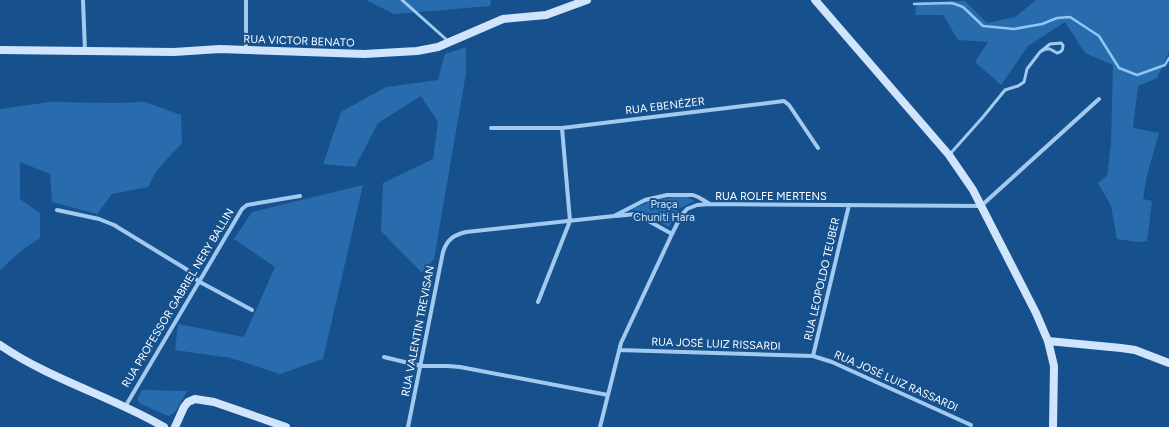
<svg xmlns="http://www.w3.org/2000/svg" width="1169" height="427" font-family="Figtree,sans-serif">
	<style>
		.green { fill: #296cad }
		.lines { fill: none; stroke-linecap: round; stroke-linejoin: round }
		.stream { stroke: #94c5f2; stroke-width: 2.5 }
		.lane { stroke: #a2c9ef; stroke-width: 3 }
		.street { stroke: #a2c9ef; stroke-width: 4 }
		.secondary { stroke: #d0e5fb; stroke-width: 8 }
		.labels { text-anchor: middle; dominant-baseline: central; stroke-width: 4; stroke-linejoin: round; paint-order: stroke }
		.street-label { font-size: 11px; fill: #fff; stroke: #16518e }
		.park-label { font-size: 11px; fill: #c8e2fb; stroke: #16518e }
	</style>
	<rect width="100%" height="100%" fill="#16518e"/>
	<!-- green -->
	<path class="green" d="M366,0H491L490,6L394,14Z
		M1036,0H1169V52L1157,78L1138,86L1133,128L1159,133L1147,175L1143,199L1152,201L1147,241L1139,242L1117,239L1111,206L1098,183L1107,176L1111,144L1113,65L1085,53L1065,22L1028,46L1001,85L975,62L988,42L958,40L943,15H915L917,2L965,1L987,23L1015,17Z
		M466,47V73L434,259L422,273L381,231L383,183L433,159L438,122L421,96L378,123L355,167L323,164L341,112L386,87L438,80L445,54Z
		M50,102L113,103L145,102L181,115L182,143L157,170L148,187L112,194L97,214L52,202L50,174L20,162V199L40,213V238L22,250L0,270V109Z
		M363,185L323,359L280,374L231,358L175,350L178,324L244,337L275,267L234,239L252,212Z
		M676,197H686L695,201L678,209L669,227L641,211L630,210L651,201Z
		M142,390L187,391L176,411L169,416L166,415L141,404L138,401V398Z"/>
	<g class="lines">
		<!-- stream -->
		<path class="stream" d="M914,4L952,3L963,7L983,26L1014,29L1042,24L1057,18L1070,17L1099,36L1119,68L1137,75L1165,65L1169,58"/>
		<!-- lane -->
		<path class="lane" d="M402,0L448,41
			M950,154L983,117L1005,90L1018,86L1024,82L1027,69L1040,52L1046,49H1050L1057,53C1062,52 1063,50 1063,45L1061,43L1050,44L1040,52"/>
		<!-- street -->
		<path class="street" d="M83,0L85,51
			M246,50V0
			M491,128H562L784,101L789,105L818,148
			M57,210L99,219L114,225L186,269L198,281L252,310
			M616,216L636,214L672,234
			M538,302L570,221L562,128
			M619,350L813,356L832,362L971,425
			M813,356L849,205
			M384,357L421,366H448L460,367L608,395
			M125,407L242,209L247,205L253,204L300,196
			M408,427L443,252C447,240 453,235 466,232L614,216L645,200L667,195H693L698,197L710,204L981,206L1099,99
			M600,427L621,343L672,234L681,216L687,209L697,205L710,204"/>
		<!-- secondary -->
		<path class="secondary" d="M815,0L949,155L973,190L1036,313L1048,341L1054,366L1053,427
			M0,50L174,52L220,49L364,54L417,51L438,47L503,19L546,15L587,0
			M1048,341L1121,348L1135,350L1169,363
			M0,345C51,380 111,396 164,427
			M175,427L184,407L188,402L195,399L214,402L286,427"/>
	</g>
	<g class="labels">
		<!-- street labels -->
		<g class="street-label">
			<text transform="translate(299 41) rotate(2)">RUA VICTOR BENATO</text>
			<text transform="translate(665 106) rotate(-7)">RUA EBENÉZER</text>
			<text x="771" y="196">RUA ROLFE MERTENS</text>
			<text transform="translate(822 279) rotate(-77)">RUA LEOPOLDO TEUBER</text>
			<text transform="translate(178 298) rotate(-59)">RUA PROFESSOR GABRIEL NERY BALLIN</text>
			<text transform="translate(418 331) rotate(-79)">RUA VALENTIN TREVISAN</text>
			<text transform="translate(716 344) rotate(2)">RUA JOSÉ LUIZ RISSARDI</text>
			<text transform="translate(896 381) rotate(24)">RUA JOSÉ LUIZ RASSARDI</text>
		</g>
		<!-- park labels -->
		<g class="park-label">
			<text x="664" y="204">Praça<tspan x="664" dy="13">Chuniti Hara</tspan></text>
		</g>
	</g>
</svg>
